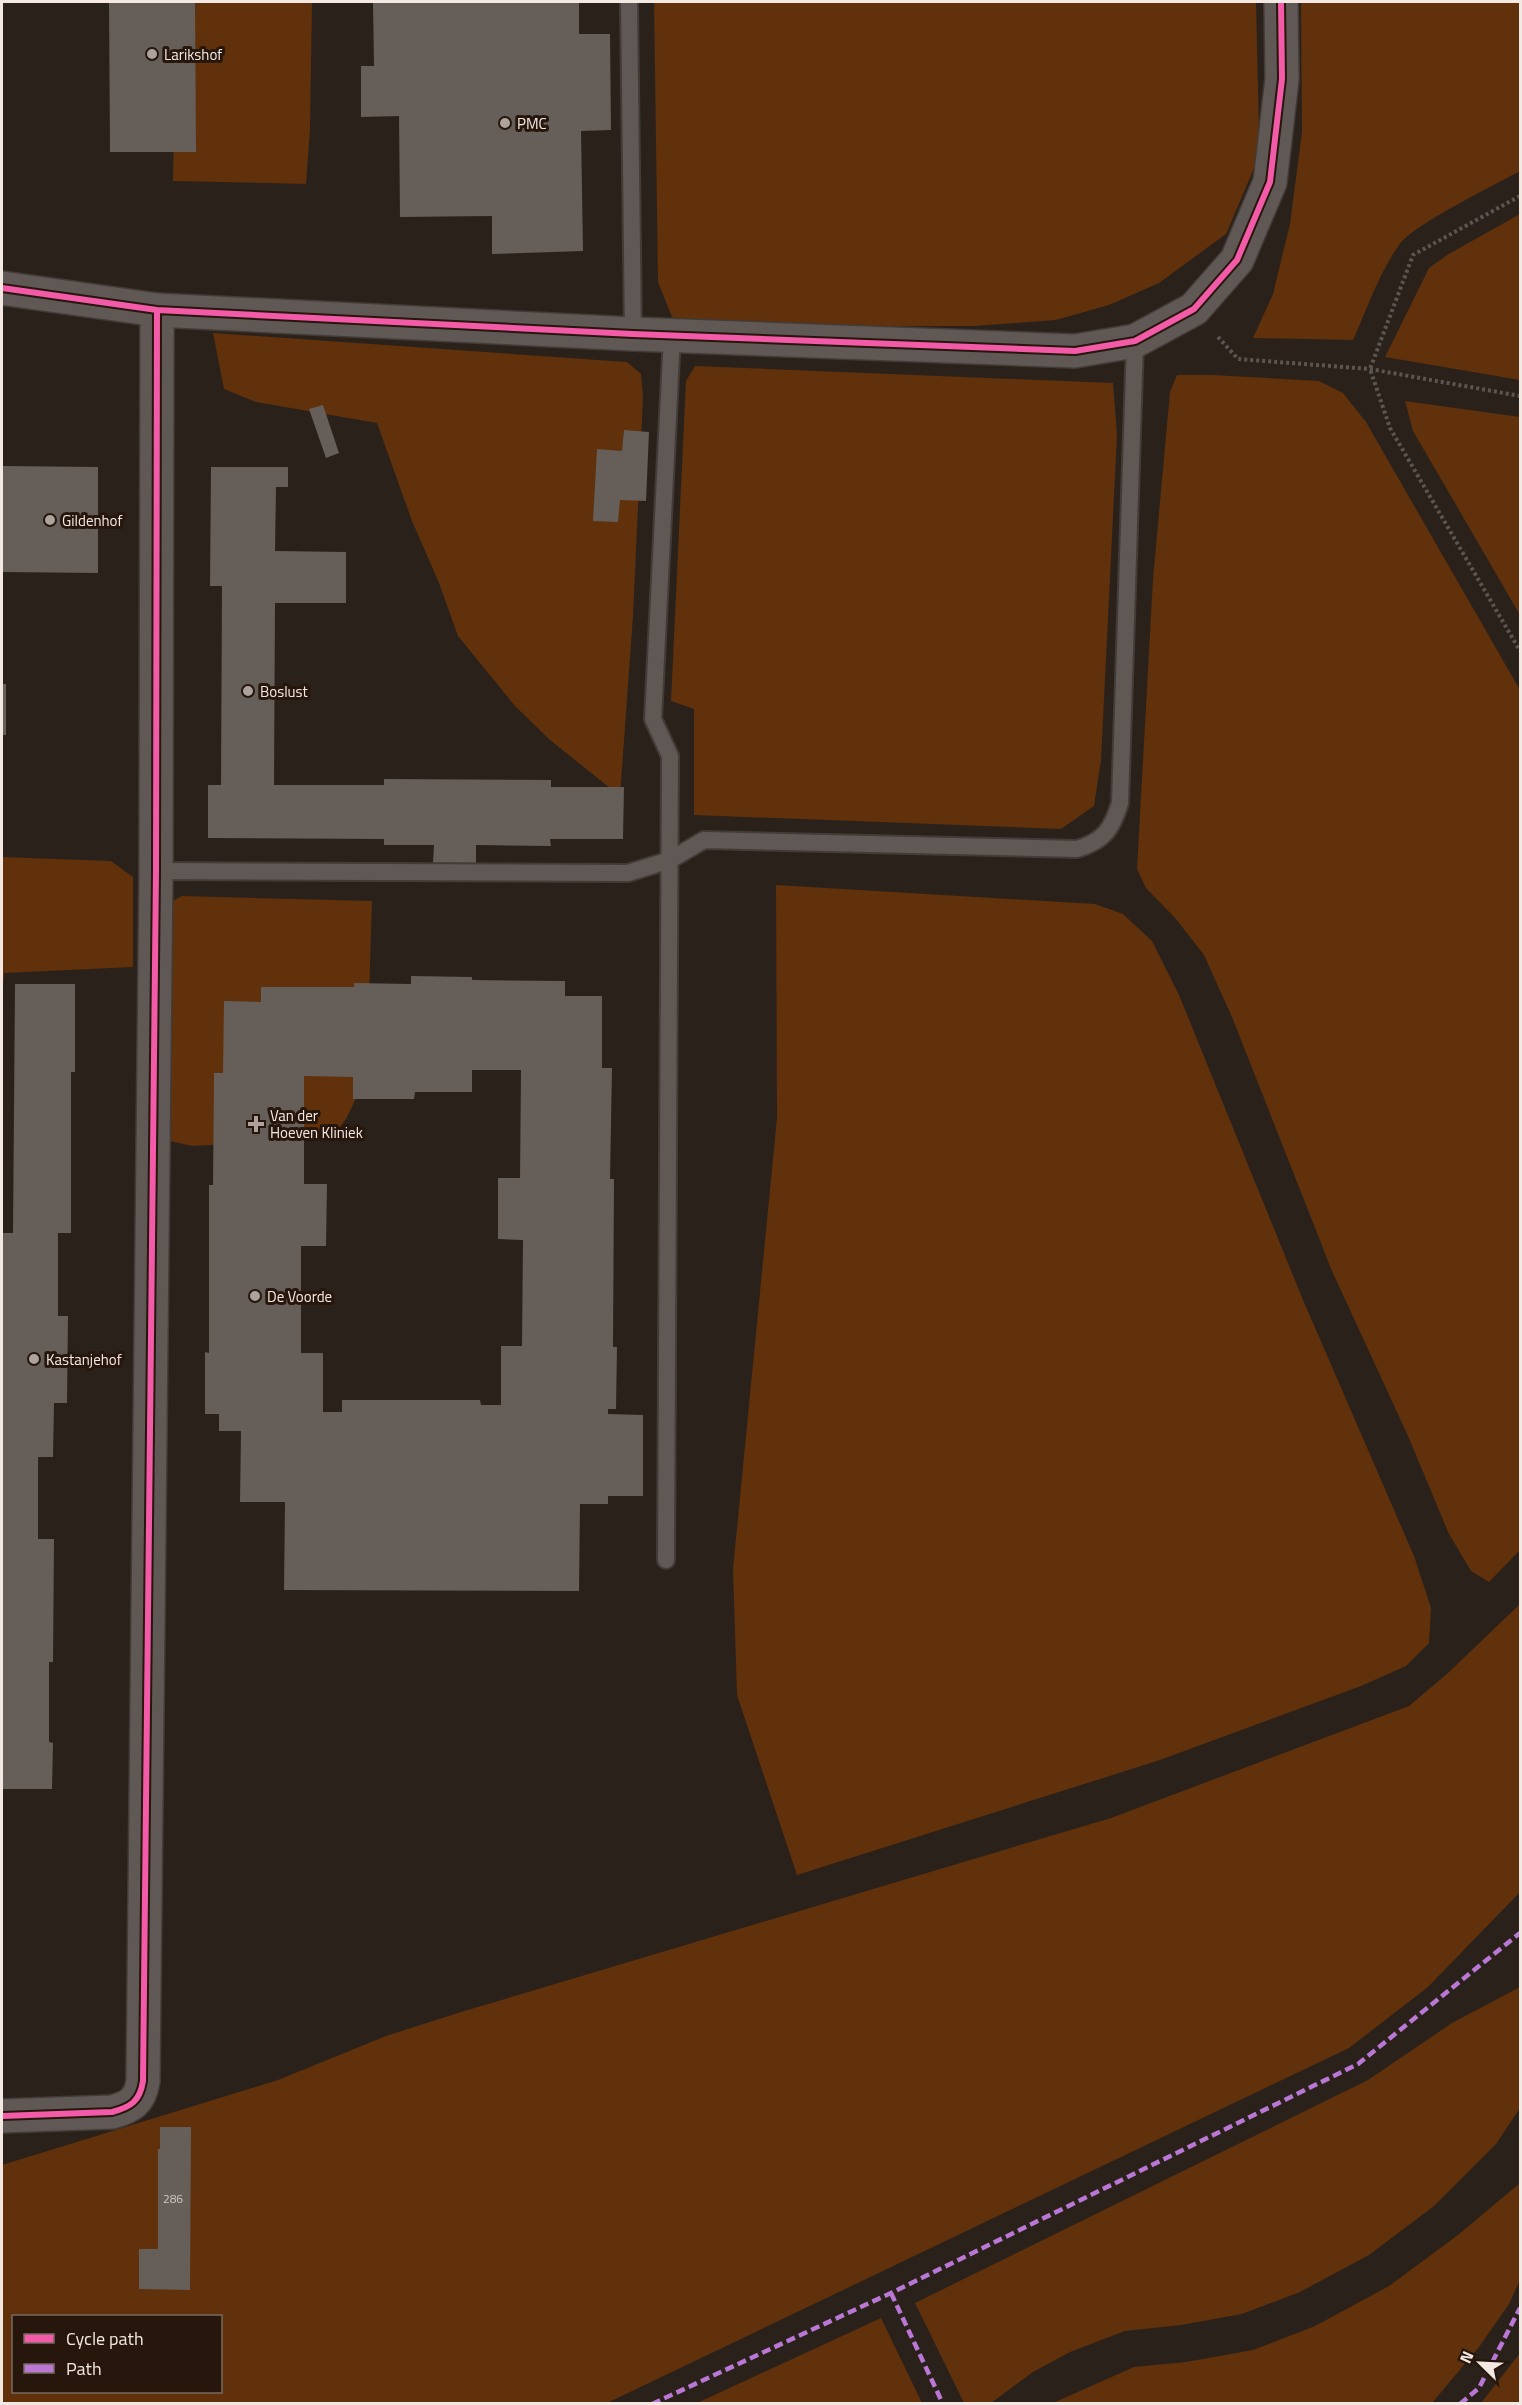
<svg xmlns="http://www.w3.org/2000/svg" width="1522" height="2405" font-family="'Titillium Web',sans-serif">
	<style>
		.green { fill: #60310b; fill-rule: evenodd }
		.building { fill: #655e59; fill-rule: evenodd }
		.lines { fill: none; stroke-linecap: round; stroke-linejoin: round }
		.lane-casing { stroke: #433b37; stroke-width: 20 }
		.street-casing { stroke: #433b37; stroke-width: 36 }
		.path { stroke: #5c5652; stroke-width: 4; stroke-dasharray: 3 3; stroke-linecap: butt }
		.lane { stroke: #605854; stroke-width: 16 }
		.street { stroke: #605854; stroke-width: 33 }
		.quiet { stroke: #ba77d6; stroke-width: 4.5; stroke-dasharray: 9 4.5; stroke-linecap: butt }
		.cycleway-casing { stroke: #26160c; stroke-width: 10 }
		.cycleway { stroke: #f35aa7; stroke-width: 6 }
		.poi-dot { fill: #ada39c; stroke: #26160c; stroke-width: 2 }
		.labels { text-anchor: middle; dominant-baseline: central; stroke-width: 6; stroke-linejoin: round; paint-order: stroke }
		.number-label { font-size: 12px; fill: #d0c6c0 }
		.poi-label { font-size: 15px; fill: #f4e9e2; stroke: #26160c; text-anchor: start }
	</style>
	<rect width="100%" height="100%" fill="#2a211b"/>
	<!-- green -->
	<path class="green" d="M195,2H312L310,130L306,184L173,181L176,26H194Z
		M654,2H1256L1259,134L1255,166L1226,234L1159,283L1109,305L1056,320L974,326H837L674,322L658,282Z
		M1301,2H1520V171C1495,185 1414,224 1399,245C1379,273 1367,309 1353,340L1253,338L1273,294L1290,224L1302,132Z
		M1520,214V380L1385,357L1429,268L1447,255Z
		M213,333L627,362L641,374L643,397L633,616L620,796L550,740L515,706L458,636L439,583L412,521L377,423L256,402L224,389Z
		M695,366L1113,383L1117,435L1101,760L1094,806L1061,829L694,815V709L671,701L686,381Z
		M1177,375H1212L1319,381L1343,393L1366,422L1520,690V1550L1489,1582L1471,1571L1449,1534L1408,1436L1332,1271L1232,1017L1204,955L1176,919L1146,888L1137,869L1153,579L1170,392Z
		M1405,401L1520,417V615L1413,431Z
		M2,857L111,861L133,877V967L4,973L2,999Z
		M776,885L1095,904L1123,914L1152,941L1179,995L1303,1300L1414,1556L1431,1608L1429,1643L1406,1666L1361,1686L1160,1760L797,1875L737,1695L733,1569L777,1118Z
		M182,896L372,901L367,1061L361,1088L346,1119L339,1128L328,1136L306,1140L192,1146L170,1141L168,903Z
		M1520,1604V1892L1428,1987L1349,2048L607,2403L2,2404V2165L278,2080L386,2036L461,2012L1111,1818L1409,1706L1448,1673ZM14,2316H220V2392H14Z
		M1520,1987V2108L1496,2144L1434,2206L1369,2255L1300,2292L1242,2314L1181,2325L1125,2331L1070,2352L1033,2372L991,2403H964L915,2303L1368,2080L1452,2023Z
		M1520,2183V2280L1509,2304L1479,2347L1432,2403H1053L1134,2367L1186,2362L1253,2350L1315,2326L1389,2286L1458,2235Z
		M881,2318L922,2403H697Z
		M1520,2353V2403H1481Z"/>
	<!-- building -->
	<path class="building" d="M109,2H195L196,152H110Z
		M373,2H579V34H610L611,130L581,131L583,251L492,254V216L400,217L399,116L361,117V66H374Z
		M323,405L339,453L326,458L309,409Z
		M624,430L649,432L646,501L620,500L618,522L593,521L597,449L622,451Z
		M2,466L98,467V573L2,572Z
		M211,467H288V487H276L275,551L346,552V603H275L274,785H384V779L551,780V787H624L623,839H550L551,846L476,845V863H433L434,845H384V839L208,838V785H221L222,586H210Z
		M2,684H6V735H2Z
		M411,976L472,977V980L565,981V996H602V1068H612L610,1179H614L613,1347H617L616,1409H608V1414L643,1415V1496H608V1504H580L579,1591L284,1590L285,1502H240L241,1431H219V1414H205V1352L209,1353V1185H213L214,1073H223L224,1001L261,1002V987H354V983L411,984ZM472,1070H521L520,1178H498V1239L523,1240L522,1346H501V1405H481L480,1400H342V1412H323V1353H301V1246H326L327,1184H304V1076L353,1077V1099H414L415,1092H472Z
		M15,984H75V1072H71V1233H58V1316H68L67,1403H54L53,1457H38V1539H54L53,1662H49V1742L53,1743L52,1789H2V1233H13Z
		M160,2127H191L190,2290L139,2289V2249H158V2149H160Z"/>
	<g class="lines">
		<defs>
			<path id="lane" d="M629,2L633,334
				M156,871L628,873L670,860L704,840L1077,849C1104,841 1112,829 1120,803L1135,341
				M666,1560L670,756L653,719L672,335"/>
			<path id="street" d="M2,288L157,310L633,334L1075,351L1135,341L1194,309L1237,260L1270,182L1282,79L1281,2
				M2,2116L112,2112C131,2107 140,2101 143,2081L156,871L157,310"/>
		</defs>
		<!-- lane casing -->
		<use href="#lane" class="lane-casing"/>
		<!-- street casing -->
		<use href="#street" class="street-casing"/>
		<!-- path -->
		<path class="path" d="M1520,196L1413,255L1370,369L1390,428L1520,651
			M1218,337L1238,359L1370,369L1520,396"/>
		<!-- lane -->
		<use href="#lane" class="lane"/>
		<!-- street -->
		<use href="#street" class="street"/>
		<!-- quiet -->
		<path class="quiet" d="M891,2293L943,2404
			M652,2404L891,2293L1358,2064L1520,1933
			M1460,2404L1479,2388L1520,2308"/>
		<defs>
			<path id="cycleway" d="M2,288L157,310L633,334L1075,351L1135,341L1194,309L1237,260L1270,182L1282,79L1281,2
				M2,2116L112,2112C131,2107 140,2101 143,2081L156,871L157,310"/>
		</defs>
		<!-- cycleway casing -->
		<use href="#cycleway" class="cycleway-casing"/>
		<!-- cycleway -->
		<use href="#cycleway" class="cycleway"/>
	</g>
	<!-- markers -->
	<g class="poi-dot">
		<circle cx="152" cy="54" r="6"/>
		<circle cx="505" cy="123" r="6"/>
		<circle cx="50" cy="520" r="6"/>
		<circle cx="248" cy="691" r="6"/>
		<path d="M253 1115h6v6h6v6h-6v6h-6v-6h-6v-6h6z"/>
		<circle cx="255" cy="1296" r="6"/>
		<circle cx="34" cy="1359" r="6"/>
	</g>
	<g class="labels">
		<!-- number labels -->
		<g class="number-label">
			<text x="173" y="2198">286</text>
		</g>
		<!-- poi labels -->
		<g class="poi-label">
			<text x="164" y="54">Larikshof</text>
			<text x="517" y="123">PMC</text>
			<text x="62" y="520">Gildenhof</text>
			<text x="260" y="691">Boslust</text>
			<text x="270" y="1115">Van der<tspan x="270" dy="17">Hoeven Kliniek</tspan></text>
			<text x="267" y="1296">De Voorde</text>
			<text x="46" y="1359">Kastanjehof</text>
		</g>
	</g>
	<!-- border -->
	<rect width="1522" height="2405" fill="none" stroke="#f4e9e2" stroke-width="6"/>
	<!-- legend -->
	<rect x="12" y="2315" width="210" height="78" fill="#26160c" stroke="#786a62" stroke-width="1.5"/>
	<rect x="24" y="2334" width="30" height="9" fill="#f35aa7" stroke="#786a62" stroke-width="1.5"/>
	<text x="66" y="2345" font-size="18" fill="#f4e9e2">Cycle path</text>
	<rect x="24" y="2364" width="30" height="9" fill="#ba77d6" stroke="#786a62" stroke-width="1.5"/>
	<text x="66" y="2375" font-size="18" fill="#f4e9e2">Path</text>
	<!-- north arrow -->
	<g transform="translate(1480 2363) rotate(294)" stroke="#26160c" stroke-width="4.5" paint-order="stroke">
	<path d="M0-4.5L10 22L0 15L-10 22Z" fill="#f4e9e2"/>
	<text y="-9" font-size="16" font-weight="bold" text-anchor="middle" fill="#f4e9e2">N</text>
	</g>
</svg>
